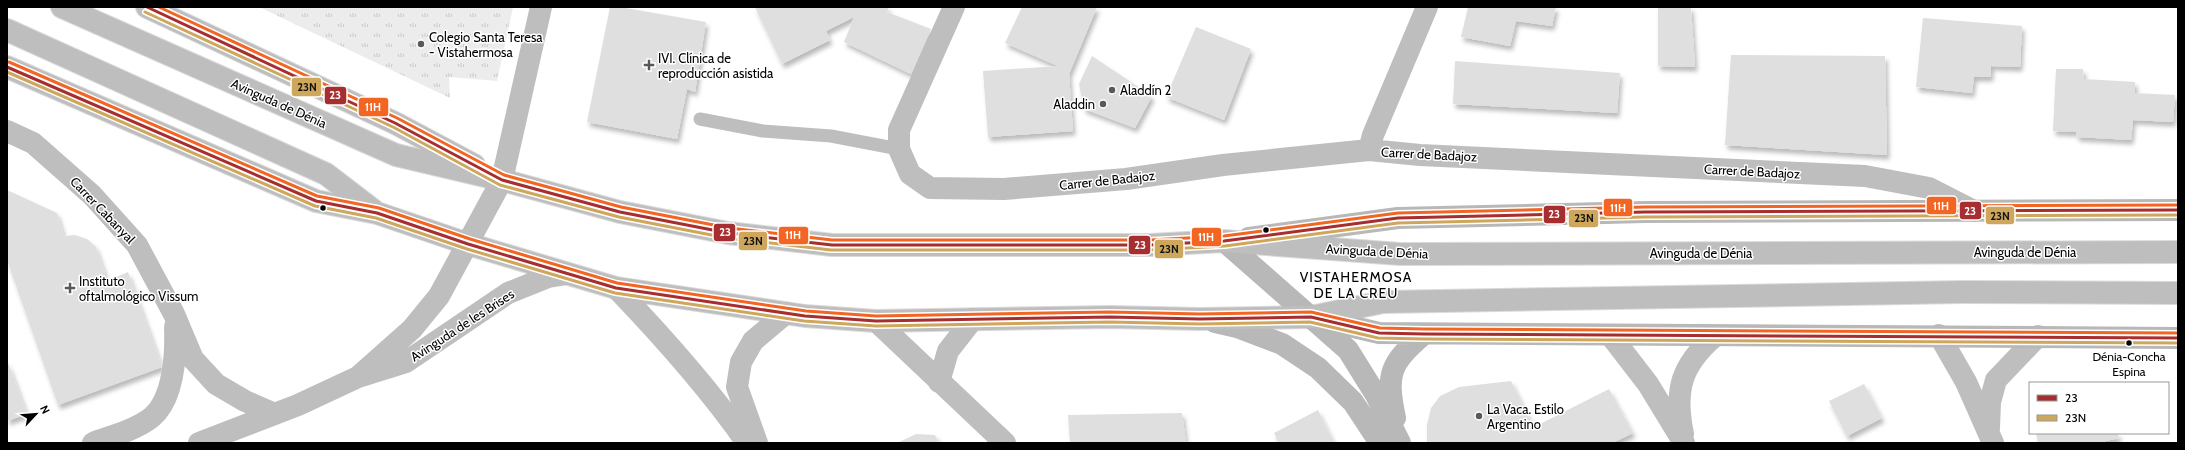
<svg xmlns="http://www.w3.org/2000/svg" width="2185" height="450" font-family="Cabin,sans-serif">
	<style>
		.grass { fill: url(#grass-tufts) }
		.building { fill: #dfdfdf; filter: url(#shadow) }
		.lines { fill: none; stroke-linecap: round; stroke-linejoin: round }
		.primary-casing { stroke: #dbdbdb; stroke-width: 24 }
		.lane { stroke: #bebebe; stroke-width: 13 }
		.street { stroke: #bebebe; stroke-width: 22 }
		.secondary { stroke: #b8b8b8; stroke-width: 22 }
		.primary { stroke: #bebebe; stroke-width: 22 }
		.bus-1-casing { stroke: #fff; stroke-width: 6 }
		.bus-2-casing { stroke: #fff; stroke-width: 6 }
		.bus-3-casing { stroke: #fff; stroke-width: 6 }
		.bus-1 { stroke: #a72e30; stroke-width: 3 }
		.bus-2 { stroke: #cea75c; stroke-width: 3 }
		.bus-3 { stroke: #f26522; stroke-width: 3 }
		.poi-dot { fill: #595959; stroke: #fff; stroke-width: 1.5 }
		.bus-dot { fill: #000; stroke: #fff; stroke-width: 1.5 }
		.labels { text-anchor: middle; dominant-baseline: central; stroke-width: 3; stroke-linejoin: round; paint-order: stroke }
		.bus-label { font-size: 12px; fill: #000; stroke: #fff }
		.poi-label { font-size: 13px; fill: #000; stroke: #fff; text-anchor: start }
		.street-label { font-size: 13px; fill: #000; stroke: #fff }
		.neighbourhood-label { font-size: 14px; letter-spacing: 1px; fill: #000; stroke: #fff }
		.line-badge { stroke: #fff; stroke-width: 1.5 }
		.badge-label { font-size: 11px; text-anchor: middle; font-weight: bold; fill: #fff }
		.pale-badge-label { font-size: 11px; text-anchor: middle; font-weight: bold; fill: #111 }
	</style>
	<defs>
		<pattern id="grass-tufts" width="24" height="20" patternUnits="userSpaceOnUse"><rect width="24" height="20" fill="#ececec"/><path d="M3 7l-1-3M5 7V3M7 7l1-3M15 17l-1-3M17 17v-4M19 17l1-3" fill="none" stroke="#c9c9c9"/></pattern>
		<filter id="shadow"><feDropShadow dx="2.5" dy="4.5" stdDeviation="2" flood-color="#0004"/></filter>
	</defs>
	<rect width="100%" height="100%" fill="#fff"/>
	<!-- grass -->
	<path class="grass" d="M259,7H513L497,81L449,77L450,98Z"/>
	<!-- building -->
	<path class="building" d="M610,7H620L706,22L695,92L687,89L677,139L587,122Z
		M755,7H889L887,12L931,29L911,74L844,42L854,17L826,31L830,40L782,64Z
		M1022,7H1097L1069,74L1073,131L988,137L983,71L1058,66L1005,43Z
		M1468,7H1556L1552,26L1516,21L1510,46L1461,37Z
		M1658,7H1691L1695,67L1658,66Z
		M1923,18L2022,26L2020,67L1991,66V77H1974L1972,93L1916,87Z
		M1196,27L1251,49L1224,120L1166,97Z
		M1731,55L1885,56L1887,155L1725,145Z
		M1092,56L1152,96L1135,128L1084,109L1079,84Z
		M1455,61L1620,73L1617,113L1453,104Z
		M2056,69H2083L2084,79L2135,82V93L2175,95L2173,122L2133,120L2131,140L2077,137L2076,132L2053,131Z
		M7,190L57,213L64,236L75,235L87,239L96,247L105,273L104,282L128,272L162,367L58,405L7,260Z
		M7,360L27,414L7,421Z
		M1511,381L1534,427L1609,389L1633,433L1612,443H1427V425L1431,408L1440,396L1459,387Z
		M1864,384L1882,418L1847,436L1829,401Z
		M1318,410L1334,443H1279L1274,433Z
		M1182,413L1186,443H1070L1068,415Z
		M2036,433H2118L2119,438L2097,443H2038Z
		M916,434L935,435L939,443H897Z"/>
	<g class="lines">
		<defs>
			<path id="primary" d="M62,7L396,155L502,180L620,212L728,233L832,245H1150L1224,241L1400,254L2178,252
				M147,7L395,123L474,165
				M7,30L326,174L373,210
				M7,67L316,201L377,213L468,244L616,288L805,316L876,321L1110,317L1200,319L1311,317L1383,302L1962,292L2178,293"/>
		</defs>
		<!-- primary casing -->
		<use href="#primary" class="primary-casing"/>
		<!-- lane -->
		<path class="lane" d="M700,119L763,131L831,136L899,149"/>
		<!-- street -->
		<path class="street" d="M954,7L899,130V149L910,174L930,188L1004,189L1126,179L1223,165L1369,150L1420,155L1865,176L1929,188L1974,211
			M7,131L33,143L92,195L137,245L174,314L193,359L216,384L245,401L275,414
			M1369,150L1373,135L1427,7
			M616,288C663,337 708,387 747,443
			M876,321L1005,443
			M1939,335L1966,382L1993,443
			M1611,336L1648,384L1684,443
			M358,377L412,329L439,296L502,180L541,7
			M939,382L948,351L973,319
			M1989,428L1990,402L1996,380L2038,336
			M1683,434C1674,390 1681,365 1715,336
			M93,443C111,436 136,430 152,417C174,398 176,354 175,327
			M199,443L298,405L358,377L406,362L508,293L548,277L567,274
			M757,443L737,387L741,362L753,341L786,313"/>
		<!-- secondary -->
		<path class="secondary" d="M1249,238L1398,218L1645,212L2178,210
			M1224,241L1348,350L1376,395L1400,443
			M1311,317L1379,333L2178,338
			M1215,322L1237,327L1282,344L1318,368L1353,402L1380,443
			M1395,418C1386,374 1389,364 1424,334"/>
		<!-- primary -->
		<use href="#primary" class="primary"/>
		<defs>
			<path id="bus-1" d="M147,7L395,123L502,180L620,212L728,233L832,245H1150L1224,241L1398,218L1645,212L2178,210
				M7,67L316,201L377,213L468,244L616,288L805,316L876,321L1110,317L1200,319L1311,317L1379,333L1424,334L2178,338"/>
			<path id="bus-2" d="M145,12L393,127L500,185L619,217L727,238L831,250H1150L1225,246L1398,223L1645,217L2178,215
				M7,72L315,206L376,218L467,249L615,293L804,321L876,326L1110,322L1200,324L1310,322L1378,338L1424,339L2178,343"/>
			<path id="bus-3" d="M159,7L397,118L504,175L621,207L729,228L832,240H1150L1224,236L1398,213L1645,207L2178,205
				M9,62L317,196L379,208L470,239L617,283L806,311L876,316L1110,312L1200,314L1311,312L1380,328L1424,329L2178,333"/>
		</defs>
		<!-- bus-1 casing -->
		<use href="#bus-1" class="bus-1-casing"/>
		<!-- bus-2 casing -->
		<use href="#bus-2" class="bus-2-casing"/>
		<!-- bus-3 casing -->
		<use href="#bus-3" class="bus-3-casing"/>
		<!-- bus-1 -->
		<use href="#bus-1" class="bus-1"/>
		<!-- bus-2 -->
		<use href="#bus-2" class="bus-2"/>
		<!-- bus-3 -->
		<use href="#bus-3" class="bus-3"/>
	</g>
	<!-- markers -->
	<g class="poi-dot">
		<circle cx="421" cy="44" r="4"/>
		<path d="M647 59h4v4h4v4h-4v4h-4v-4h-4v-4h4z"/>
		<circle cx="1112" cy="90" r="4"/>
		<circle cx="1103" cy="104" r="4"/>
		<path d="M68 282h4v4h4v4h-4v4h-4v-4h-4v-4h4z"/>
		<circle cx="1479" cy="416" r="4"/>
	</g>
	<g class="bus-dot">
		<circle cx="323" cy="208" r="3.5"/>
		<circle cx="1266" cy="230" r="3.5"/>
		<circle cx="2129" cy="343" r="3.5"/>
	</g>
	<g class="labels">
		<!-- bus labels -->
		<g class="bus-label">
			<text x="2129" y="356">Dénia-Concha<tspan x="2129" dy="15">Espina</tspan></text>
		</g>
		<!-- poi labels -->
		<g class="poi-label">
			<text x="429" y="37">Colegio Santa Teresa<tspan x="429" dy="15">- Vistahermosa</tspan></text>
			<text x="658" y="58">IVI. Clínica de<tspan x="658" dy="15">reproducción asistida</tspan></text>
			<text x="1120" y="90">Aladdín 2</text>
			<text x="1095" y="104" text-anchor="end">Aladdin</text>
			<text x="79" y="281">Instituto<tspan x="79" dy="15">oftalmológico Vissum</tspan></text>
			<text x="1487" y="409">La Vaca. Estilo<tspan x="1487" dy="15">Argentino</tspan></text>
		</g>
		<!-- street labels -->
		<g class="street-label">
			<text transform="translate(279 103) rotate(24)">Avinguda de Dénia</text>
			<text transform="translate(1429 154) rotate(3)">Carrer de Badajoz</text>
			<text transform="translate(1752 171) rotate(3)">Carrer de Badajoz</text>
			<text transform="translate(1107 180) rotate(-6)">Carrer de Badajoz</text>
			<text transform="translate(103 210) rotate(46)">Carrer Cabanyal</text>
			<text transform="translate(1377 251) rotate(3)">Avinguda de Dénia</text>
			<text x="2025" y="252">Avinguda de Dénia</text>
			<text x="1701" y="253">Avinguda de Dénia</text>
			<text transform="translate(462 325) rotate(-33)">Avinguda de les Brises</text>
		</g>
		<!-- neighbourhood labels -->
		<g class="neighbourhood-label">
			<text x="1356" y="277">VISTAHERMOSA<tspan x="1356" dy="16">DE LA CREU</tspan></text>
		</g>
	</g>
	<g class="line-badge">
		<rect x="291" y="77" width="31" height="20" rx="4" fill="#cea75c"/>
		<rect x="324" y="86" width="23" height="19" rx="4" fill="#a72e30"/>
		<rect x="358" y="97" width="31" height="20" rx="4" fill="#f26522"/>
		<rect x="1926" y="196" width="31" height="19" rx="4" fill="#f26522"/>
		<rect x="1603" y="198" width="30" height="19" rx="4" fill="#f26522"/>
		<rect x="1959" y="201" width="23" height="19" rx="4" fill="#a72e30"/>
		<rect x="1543" y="205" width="23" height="19" rx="4" fill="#a72e30"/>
		<rect x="1985" y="206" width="30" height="19" rx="4" fill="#cea75c"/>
		<rect x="1568" y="209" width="31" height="19" rx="4" fill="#cea75c"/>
		<rect x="713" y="223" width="23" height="19" rx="4" fill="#a72e30"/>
		<rect x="778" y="226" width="31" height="19" rx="4" fill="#f26522"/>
		<rect x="1191" y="227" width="31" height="20" rx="4" fill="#f26522"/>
		<rect x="738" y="231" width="30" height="20" rx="4" fill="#cea75c"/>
		<rect x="1128" y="235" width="23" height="20" rx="4" fill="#a72e30"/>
		<rect x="1154" y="239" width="30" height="20" rx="4" fill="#cea75c"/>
	</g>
	<g class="badge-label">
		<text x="335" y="99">23</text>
		<text x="373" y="111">11H</text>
		<text x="1941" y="210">11H</text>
		<text x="1618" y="212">11H</text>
		<text x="1970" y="215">23</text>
		<text x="1554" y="218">23</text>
		<text x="725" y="236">23</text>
		<text x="793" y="239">11H</text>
		<text x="1206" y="241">11H</text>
		<text x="1140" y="249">23</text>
	</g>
	<g class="pale-badge-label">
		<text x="307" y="91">23N</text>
		<text x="2000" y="220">23N</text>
		<text x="1584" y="222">23N</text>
		<text x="753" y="245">23N</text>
		<text x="1169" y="253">23N</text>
	</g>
	<!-- border -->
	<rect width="2185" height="450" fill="none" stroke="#000000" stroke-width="16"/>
	<!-- legend -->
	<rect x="2029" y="382" width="140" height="52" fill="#ffffff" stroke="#999999"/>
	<rect x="2037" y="395" width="20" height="6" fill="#a72e30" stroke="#999999"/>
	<text x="2065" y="402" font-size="12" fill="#000000">23</text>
	<rect x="2037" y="415" width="20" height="6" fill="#cea75c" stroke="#999999"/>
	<text x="2065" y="422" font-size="12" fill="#000000">23N</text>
	<!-- north arrow -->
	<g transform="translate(36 414) rotate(64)" stroke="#ffffff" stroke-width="3" paint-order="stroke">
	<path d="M0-3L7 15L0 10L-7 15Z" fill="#000000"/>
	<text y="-6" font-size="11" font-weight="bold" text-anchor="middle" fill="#000000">N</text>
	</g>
</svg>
